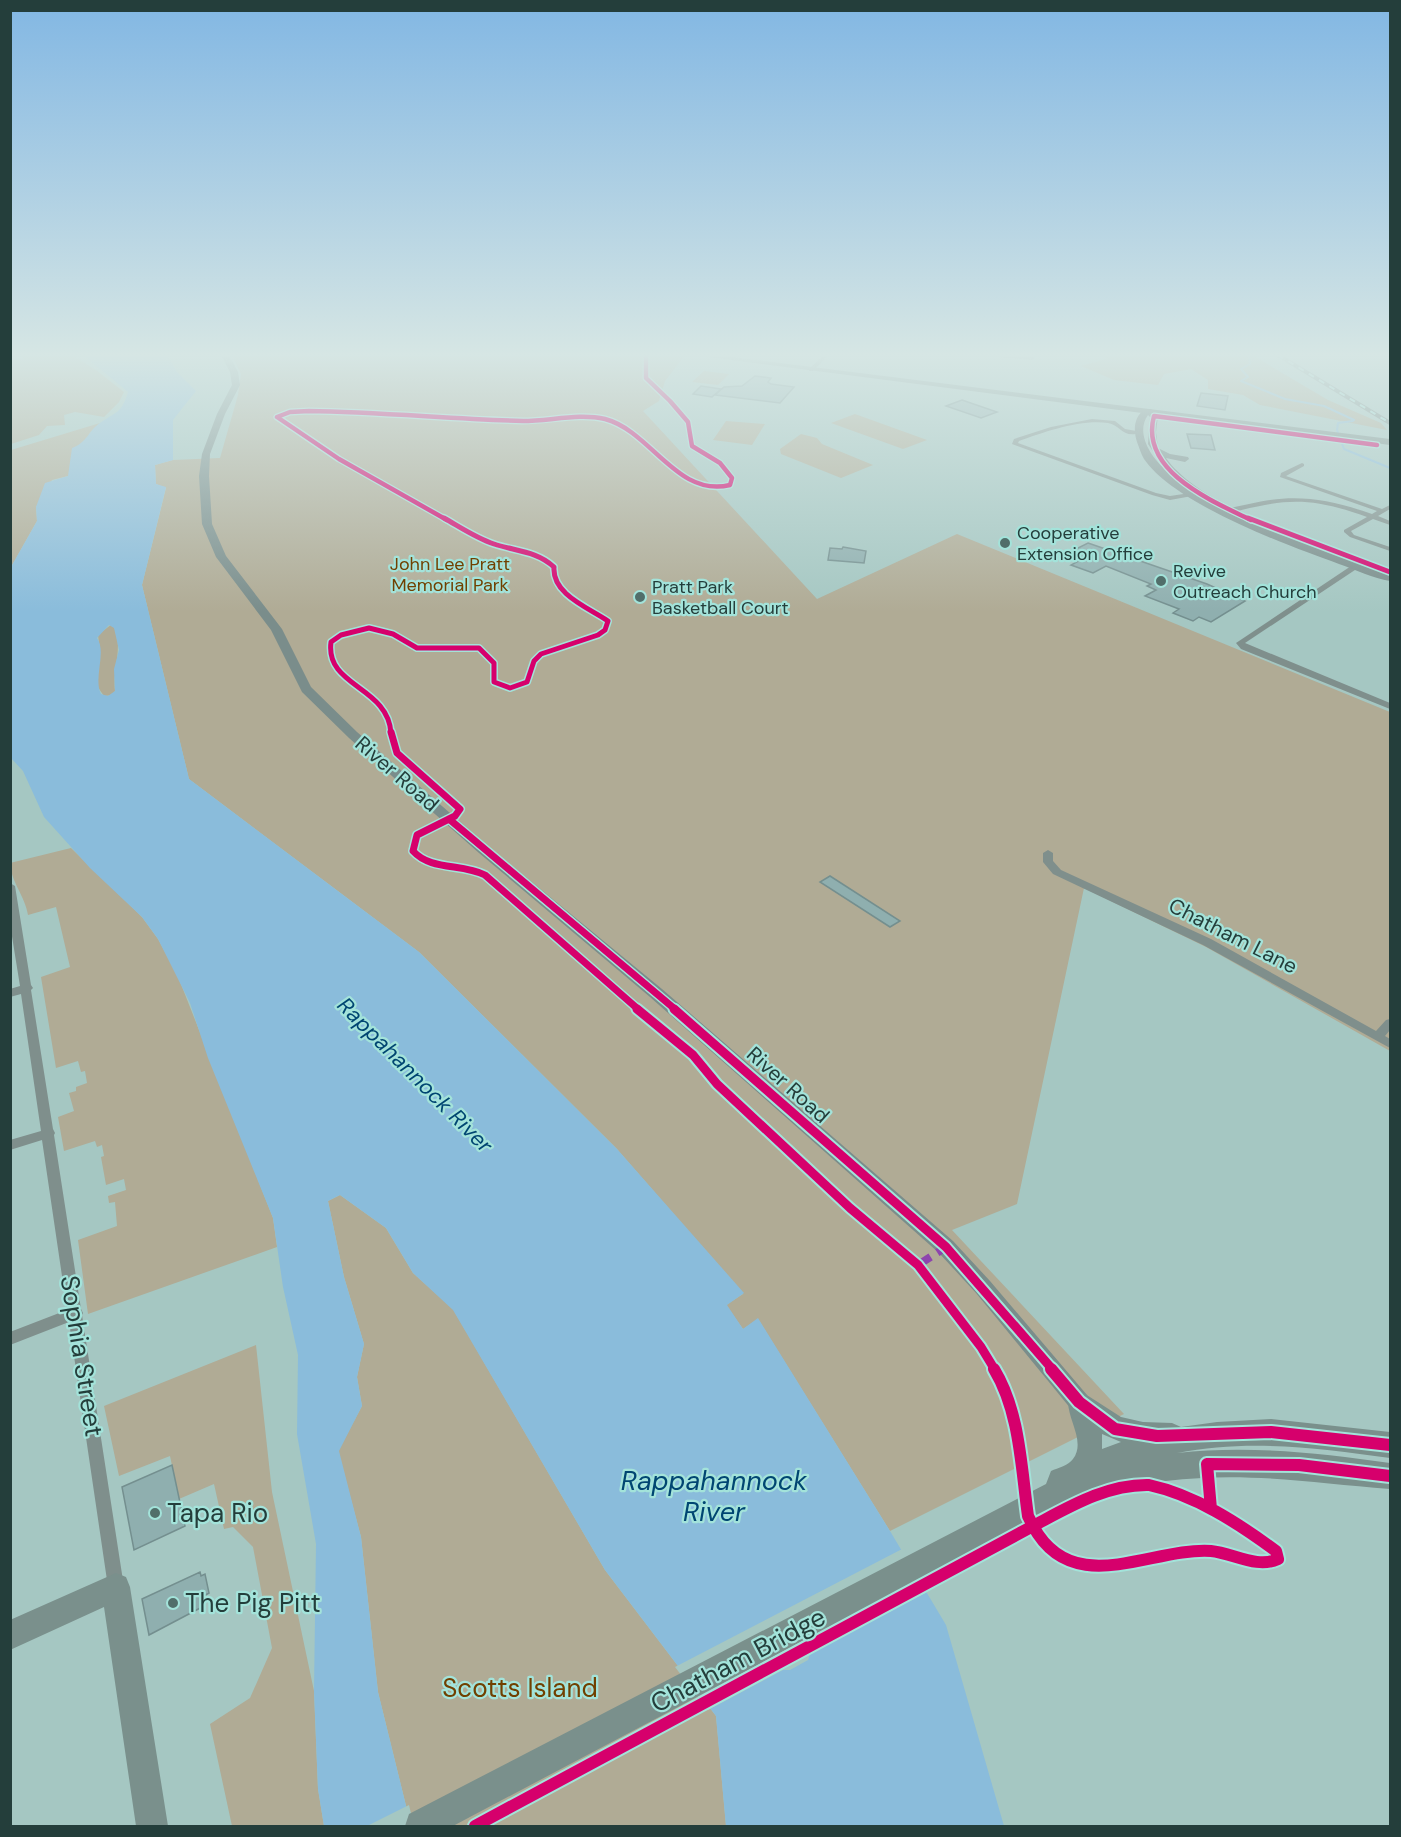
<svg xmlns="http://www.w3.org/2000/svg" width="1401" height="1837" font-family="'DM Sans',sans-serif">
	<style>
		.green { fill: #b0ab95 }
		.water { fill: #8abcdb; fill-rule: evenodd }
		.pier { fill: #a5c7c2 }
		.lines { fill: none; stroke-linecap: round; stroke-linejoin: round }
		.stream { stroke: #8abcdb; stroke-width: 2 }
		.building { fill: #8fafaf; stroke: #748f8f; stroke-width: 1.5 }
		.street { fill: #7f8f8c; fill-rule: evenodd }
		.secondary { fill: #7a8d8b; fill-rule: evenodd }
		.primary { fill: #7a908c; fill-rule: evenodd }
		.rail-casing { stroke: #7a8c89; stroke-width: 4 }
		.rail { stroke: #a3e3da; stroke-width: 2; stroke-dasharray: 6; stroke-linecap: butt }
		.quiet { stroke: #8e44ad; stroke-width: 8; stroke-dasharray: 15 8; stroke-linecap: butt }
		.cycleway-far4-casing { stroke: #a3e3da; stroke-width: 7 }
		.cycleway-far3-casing { stroke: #a3e3da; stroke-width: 8 }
		.cycleway-far2-casing { stroke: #a3e3da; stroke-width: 10 }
		.cycleway-far1-casing { stroke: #a3e3da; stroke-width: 13 }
		.cycleway-casing { stroke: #a3e3da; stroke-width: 16 }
		.cycleway-far4 { stroke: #d6006c; stroke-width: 4.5 }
		.cycleway-far3 { stroke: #d6006c; stroke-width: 5 }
		.cycleway-far2 { stroke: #d6006c; stroke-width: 7 }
		.cycleway-far1 { stroke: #d6006c; stroke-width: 9 }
		.cycleway { stroke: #d6006c; stroke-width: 12 }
		.poi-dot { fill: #516e6a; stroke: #a3e3da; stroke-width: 2 }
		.labels { text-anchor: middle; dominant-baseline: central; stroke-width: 4.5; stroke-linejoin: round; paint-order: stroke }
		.far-poi-label { font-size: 18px; fill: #243e3b; stroke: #a3e3da; text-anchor: start }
		.far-park-label { font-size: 18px; fill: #714000; stroke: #a3e3da }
		.street-label { font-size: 21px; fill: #243e3b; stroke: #a3e3da }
		.water-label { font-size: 22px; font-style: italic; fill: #004672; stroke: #a3e3da }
		.near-street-label { font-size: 26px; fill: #243e3b; stroke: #a3e3da }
		.near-poi-label { font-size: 26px; fill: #243e3b; stroke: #a3e3da; text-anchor: start }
		.near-park-label { font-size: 26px; fill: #714000; stroke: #a3e3da }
		.near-water-label { font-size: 27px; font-style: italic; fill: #004672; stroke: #a3e3da }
	</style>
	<rect width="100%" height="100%" fill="#a5c7c2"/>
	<!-- green -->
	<path class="green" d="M26,355L73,356L96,370L124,392L119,402L104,417L75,412L64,415L65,425L47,426L39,435L11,444V359L21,360Z
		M232,355H672L683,358L665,381L659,401L643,411L817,599L957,534L1390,712V1051L1206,947L1084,888L1017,1204L952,1230L1124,1414L890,1531L758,1319L743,1329L726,1305L743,1294L617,1149L419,952L189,779L142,585L166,488L156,484L155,465L173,460L220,458L238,395L241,374Z
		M1103,355H1252L1328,400L1381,423L1387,430L1260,405L1243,395L1208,389V380L1191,369L1164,374L1158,385L1114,380L1081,366L1106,359Z
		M704,371L729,374L718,385L692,382Z
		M855,414L927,440L903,449L831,423Z
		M726,421L765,424L752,445L713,440Z
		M100,423L82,444L68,476L52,480L36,507L37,521L11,567V450Z
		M801,434L817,438L822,444L873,465L841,478L781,454L780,449Z
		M112,624C125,643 112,669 115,691L112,695L104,696L97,686L100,650L98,635Z
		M71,848L142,917L158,939L177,974L273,1218L277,1247L88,1314L78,1240L117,1226L115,1202L109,1203L108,1196L126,1190L124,1179L106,1185L101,1157L104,1156L102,1145L97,1147L95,1141L64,1151L58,1117L74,1111L69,1093L76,1091V1087L87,1083L85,1071L81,1072L78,1061L56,1068L41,977L70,967L56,907L28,915C25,896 11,882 10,863Z
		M340,1195L386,1228L413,1273L453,1309L605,1570L716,1716L726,1826H411L378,1692L361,1537L338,1451L362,1406L357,1377L364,1344L344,1277L328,1201Z
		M256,1345L272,1492L314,1691L318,1789L324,1826H232L210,1724L250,1698L272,1648L253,1547L233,1527L224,1529L214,1484L179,1499L170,1456L119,1476L104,1406Z"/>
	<!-- water -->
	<path class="water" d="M83,355H167L177,372L196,391L173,420V460L155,465L156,484L166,487L142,585L189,779L419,952L617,1149L744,1293L727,1305L743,1329L758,1318L890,1531L946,1625L1004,1826H726L716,1716L605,1570L453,1310L413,1273L386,1228L340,1195L328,1201L344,1277L364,1344L357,1377L362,1406L339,1451L361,1537L378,1692L411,1826H324L318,1789L314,1691L316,1544L297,1434L298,1355L283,1287L273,1218L208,1058L190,1003L158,939L142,917L90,868L44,817L23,771L11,758V567L37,521L36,507L45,483L68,476L72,448C87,443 88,431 100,423C116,411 121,415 128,392ZM109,625L114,628L119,650L114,669L115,691L108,696L101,694C93,678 107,652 97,638Z"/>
	<!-- pier -->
	<path class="pier" d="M904,1548L929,1591L810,1654L808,1660L790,1670H783L708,1710L675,1667Z
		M409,1805L414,1826H367Z"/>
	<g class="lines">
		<!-- stream -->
		<path class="stream" d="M1249,355L1250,364L1241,369L1248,377L1241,381L1285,399L1324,406L1354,420
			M1353,421L1338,423L1337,430L1344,449L1390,468"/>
	</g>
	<!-- building -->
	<path class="building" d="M755,376L771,378L768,382L771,384L794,387L780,403L715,395L724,387L742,386Z
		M701,386L721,389L712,397L693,394Z
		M1201,393L1228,396L1225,410L1197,406Z
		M962,400L997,412L981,418L946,406Z
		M1187,434L1211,435L1215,450L1191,448Z
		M1088,543L1207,584L1245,601L1211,622L1199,617L1193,621L1173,613L1179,609L1145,596L1156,590L1147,586L1151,584L1106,566L1093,573L1071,565L1084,558L1070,552Z
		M843,547L866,551L864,563L828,560L830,548L842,549Z
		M830,876L900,921L890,927L820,882Z
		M172,1465L185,1526L134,1550L122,1487Z
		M200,1572L201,1576L205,1574L209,1593L202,1597L204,1606L149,1635L142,1599Z"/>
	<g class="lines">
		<!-- street -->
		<path class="street" d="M824,355H829L813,371H809V369Z
			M996,355L1032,356L1035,358L1032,360L998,357Z
			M1092,419L1115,421L1125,429L1142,432C1123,440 1121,425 1108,423C1081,419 1044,432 1019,441L1018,443L1156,493L1170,496L1190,493L1193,495L1192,496L1170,500L1152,495L1012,444L1014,439L1051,427Z
			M1302,463L1304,464V466L1286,476L1382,509L1390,505V509L1378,516L1390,521V525L1373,519L1351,531L1354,535L1390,547V551L1350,537L1344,532V530L1367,517C1306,495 1283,499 1222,515L1219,513C1227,508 1239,506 1249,504C1295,493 1328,499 1372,514L1377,511L1280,477L1281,473Z
			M1360,560L1367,562L1245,643L1390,703V709L1241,649L1236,643Z
			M1048,850L1053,853V861L1061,870L1211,939L1376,1031L1386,1020L1390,1019V1030L1385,1036L1390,1039V1048L1203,945L1053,874L1043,862V853Z
			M10,883L15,886L31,985L33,988L31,990L53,1129L55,1133L54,1135L81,1309L83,1313L82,1315L124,1587L122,1593L116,1595L110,1593L108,1587L69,1322L10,1345V1332L67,1310L42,1140L10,1150V1140L41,1131L21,994L10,997V989L20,986L10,924Z"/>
		<!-- secondary -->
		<path class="secondary" d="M221,355H229L238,372L240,385L225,414L210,454L209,476L212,524L226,556L282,629L311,687L357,732L489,847L662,989L953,1241L990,1281L1087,1395L1090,1402L1087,1409L1079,1412L1071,1409L976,1293L939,1253L650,997L479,853L349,738L302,692L271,630L216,557L202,524L199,476L202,454L217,414L232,385L230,372Z
			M1145,409H1151L1158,416L1156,432L1158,448L1170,454L1188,457L1189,459L1185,462L1166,458C1202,510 1330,548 1390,569V581C1373,578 1356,570 1339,564C1286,545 1175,504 1144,459C1141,454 1139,447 1137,442C1133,429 1134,417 1145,409ZM1148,415L1150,417L1148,444L1165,469C1151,457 1135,433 1148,415Z"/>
		<!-- primary -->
		<path class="primary" d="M693,355H715L1390,439V445Z
			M1079,1390L1121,1417L1143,1422L1172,1423L1181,1427L1217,1422L1271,1419L1390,1432V1458C1318,1448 1249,1439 1177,1453C1248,1445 1319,1453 1390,1463V1489C1312,1483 1246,1471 1166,1481C1129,1485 1096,1504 1058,1506L453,1826H405L409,1814L1046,1484L1051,1471C1058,1468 1069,1465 1073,1459C1088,1439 1061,1413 1070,1393ZM1102,1434L1121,1442L1102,1449Z
			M116,1573L126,1577L130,1587L168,1826H136L104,1607L10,1650V1620Z"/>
		<defs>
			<path id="rail" d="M1278,355L1390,423"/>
		</defs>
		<!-- rail casing -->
		<use href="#rail" class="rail-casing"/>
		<!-- rail -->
		<use href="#rail" class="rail"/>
		<!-- quiet -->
		<path class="quiet" d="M918,1265L946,1247"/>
		<defs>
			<path id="cycleway-far4" d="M447,520L339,459L277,417L290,412L309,411C380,412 452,419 523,421C550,421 579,413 605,419C651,431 677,498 730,485L732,478L720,463L692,446L688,422L670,401L646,378V355
				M1251,520C1212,501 1139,471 1154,416L1377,445"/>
			<path id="cycleway-far3" d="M1248,518L1390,572
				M391,733C388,686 325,687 331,642L341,635L369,628L393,634L417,648H479L494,663V682L510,688L527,682L534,661L541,654L598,635L605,630L608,621C587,607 552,594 554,567C537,551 515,551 494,544C476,538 460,527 444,518"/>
			<path id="cycleway-far2" d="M391,732L397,753L460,809L455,816L417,835L413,851C431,871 462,863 485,875L639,1010
				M449,819L676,1010"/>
			<path id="cycleway-far1" d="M637,1009L693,1055L717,1084L850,1208L918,1265L981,1347L995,1370
				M674,1009L946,1247L1053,1370"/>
			<path id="cycleway" d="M994,1369C1020,1412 1021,1467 1028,1516L1033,1526
				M1051,1369L1079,1402L1115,1429L1157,1436L1271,1432L1390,1445
				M1149,1485C1195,1495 1238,1523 1276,1551L1278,1559C1257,1569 1233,1553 1211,1551C1151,1547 1073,1600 1033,1526C1069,1507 1107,1484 1149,1485Z
				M1211,1509L1207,1464L1299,1465L1390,1476
				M475,1826L1033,1526"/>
		</defs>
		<!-- cycleway-far4 casing -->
		<use href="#cycleway-far4" class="cycleway-far4-casing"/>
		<!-- cycleway-far3 casing -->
		<use href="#cycleway-far3" class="cycleway-far3-casing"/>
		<!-- cycleway-far2 casing -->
		<use href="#cycleway-far2" class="cycleway-far2-casing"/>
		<!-- cycleway-far1 casing -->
		<use href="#cycleway-far1" class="cycleway-far1-casing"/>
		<!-- cycleway casing -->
		<use href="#cycleway" class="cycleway-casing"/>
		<!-- cycleway-far4 -->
		<use href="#cycleway-far4" class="cycleway-far4"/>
		<!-- cycleway-far3 -->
		<use href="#cycleway-far3" class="cycleway-far3"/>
		<!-- cycleway-far2 -->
		<use href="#cycleway-far2" class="cycleway-far2"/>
		<!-- cycleway-far1 -->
		<use href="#cycleway-far1" class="cycleway-far1"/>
		<!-- cycleway -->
		<use href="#cycleway" class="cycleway"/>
	</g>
	<!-- sky -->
	<linearGradient id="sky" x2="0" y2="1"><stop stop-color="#82b7e3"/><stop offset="0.58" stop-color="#d6e6e4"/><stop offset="1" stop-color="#d6e6e4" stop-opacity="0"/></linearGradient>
	<rect width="1401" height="612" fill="url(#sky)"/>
	<!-- markers -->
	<g class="poi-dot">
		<circle cx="1005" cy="543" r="6"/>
		<circle cx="1161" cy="581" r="6"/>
		<circle cx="640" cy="597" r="6"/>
		<circle cx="155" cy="1513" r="6"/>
		<circle cx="173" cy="1603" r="6"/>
	</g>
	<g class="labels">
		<!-- far-poi labels -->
		<g class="far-poi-label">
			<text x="1017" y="533">Cooperative<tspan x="1017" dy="21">Extension Office</tspan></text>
			<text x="1173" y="571">Revive<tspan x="1173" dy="21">Outreach Church</tspan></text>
			<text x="652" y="587">Pratt Park<tspan x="652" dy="21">Basketball Court</tspan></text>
		</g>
		<!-- far-park labels -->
		<g class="far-park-label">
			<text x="450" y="564">John Lee Pratt<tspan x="450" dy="21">Memorial Park</tspan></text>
		</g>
		<!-- street labels -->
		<g class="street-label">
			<text transform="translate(397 774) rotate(41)">River Road</text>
			<text transform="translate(1233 936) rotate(27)">Chatham Lane</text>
			<text transform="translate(788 1085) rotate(42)">River Road</text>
		</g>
		<!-- water labels -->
		<g class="water-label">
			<text transform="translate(415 1075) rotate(45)">Rappahannock River</text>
		</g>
		<!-- near-street labels -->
		<g class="near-street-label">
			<text transform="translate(82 1356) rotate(81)">Sophia Street</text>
			<text transform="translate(738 1660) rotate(-28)">Chatham Bridge</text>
		</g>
		<!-- near-poi labels -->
		<g class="near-poi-label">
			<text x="167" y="1513">Tapa Rio</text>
			<text x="185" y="1603">The Pig Pitt</text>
		</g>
		<!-- near-park labels -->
		<g class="near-park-label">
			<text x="520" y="1688">Scotts Island</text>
		</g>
		<!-- near-water labels -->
		<g class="near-water-label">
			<text x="714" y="1480">Rappahannock<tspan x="714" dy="31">River</tspan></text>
		</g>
	</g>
	<!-- border -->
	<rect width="1401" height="1837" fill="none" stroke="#243e3b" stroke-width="24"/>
</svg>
